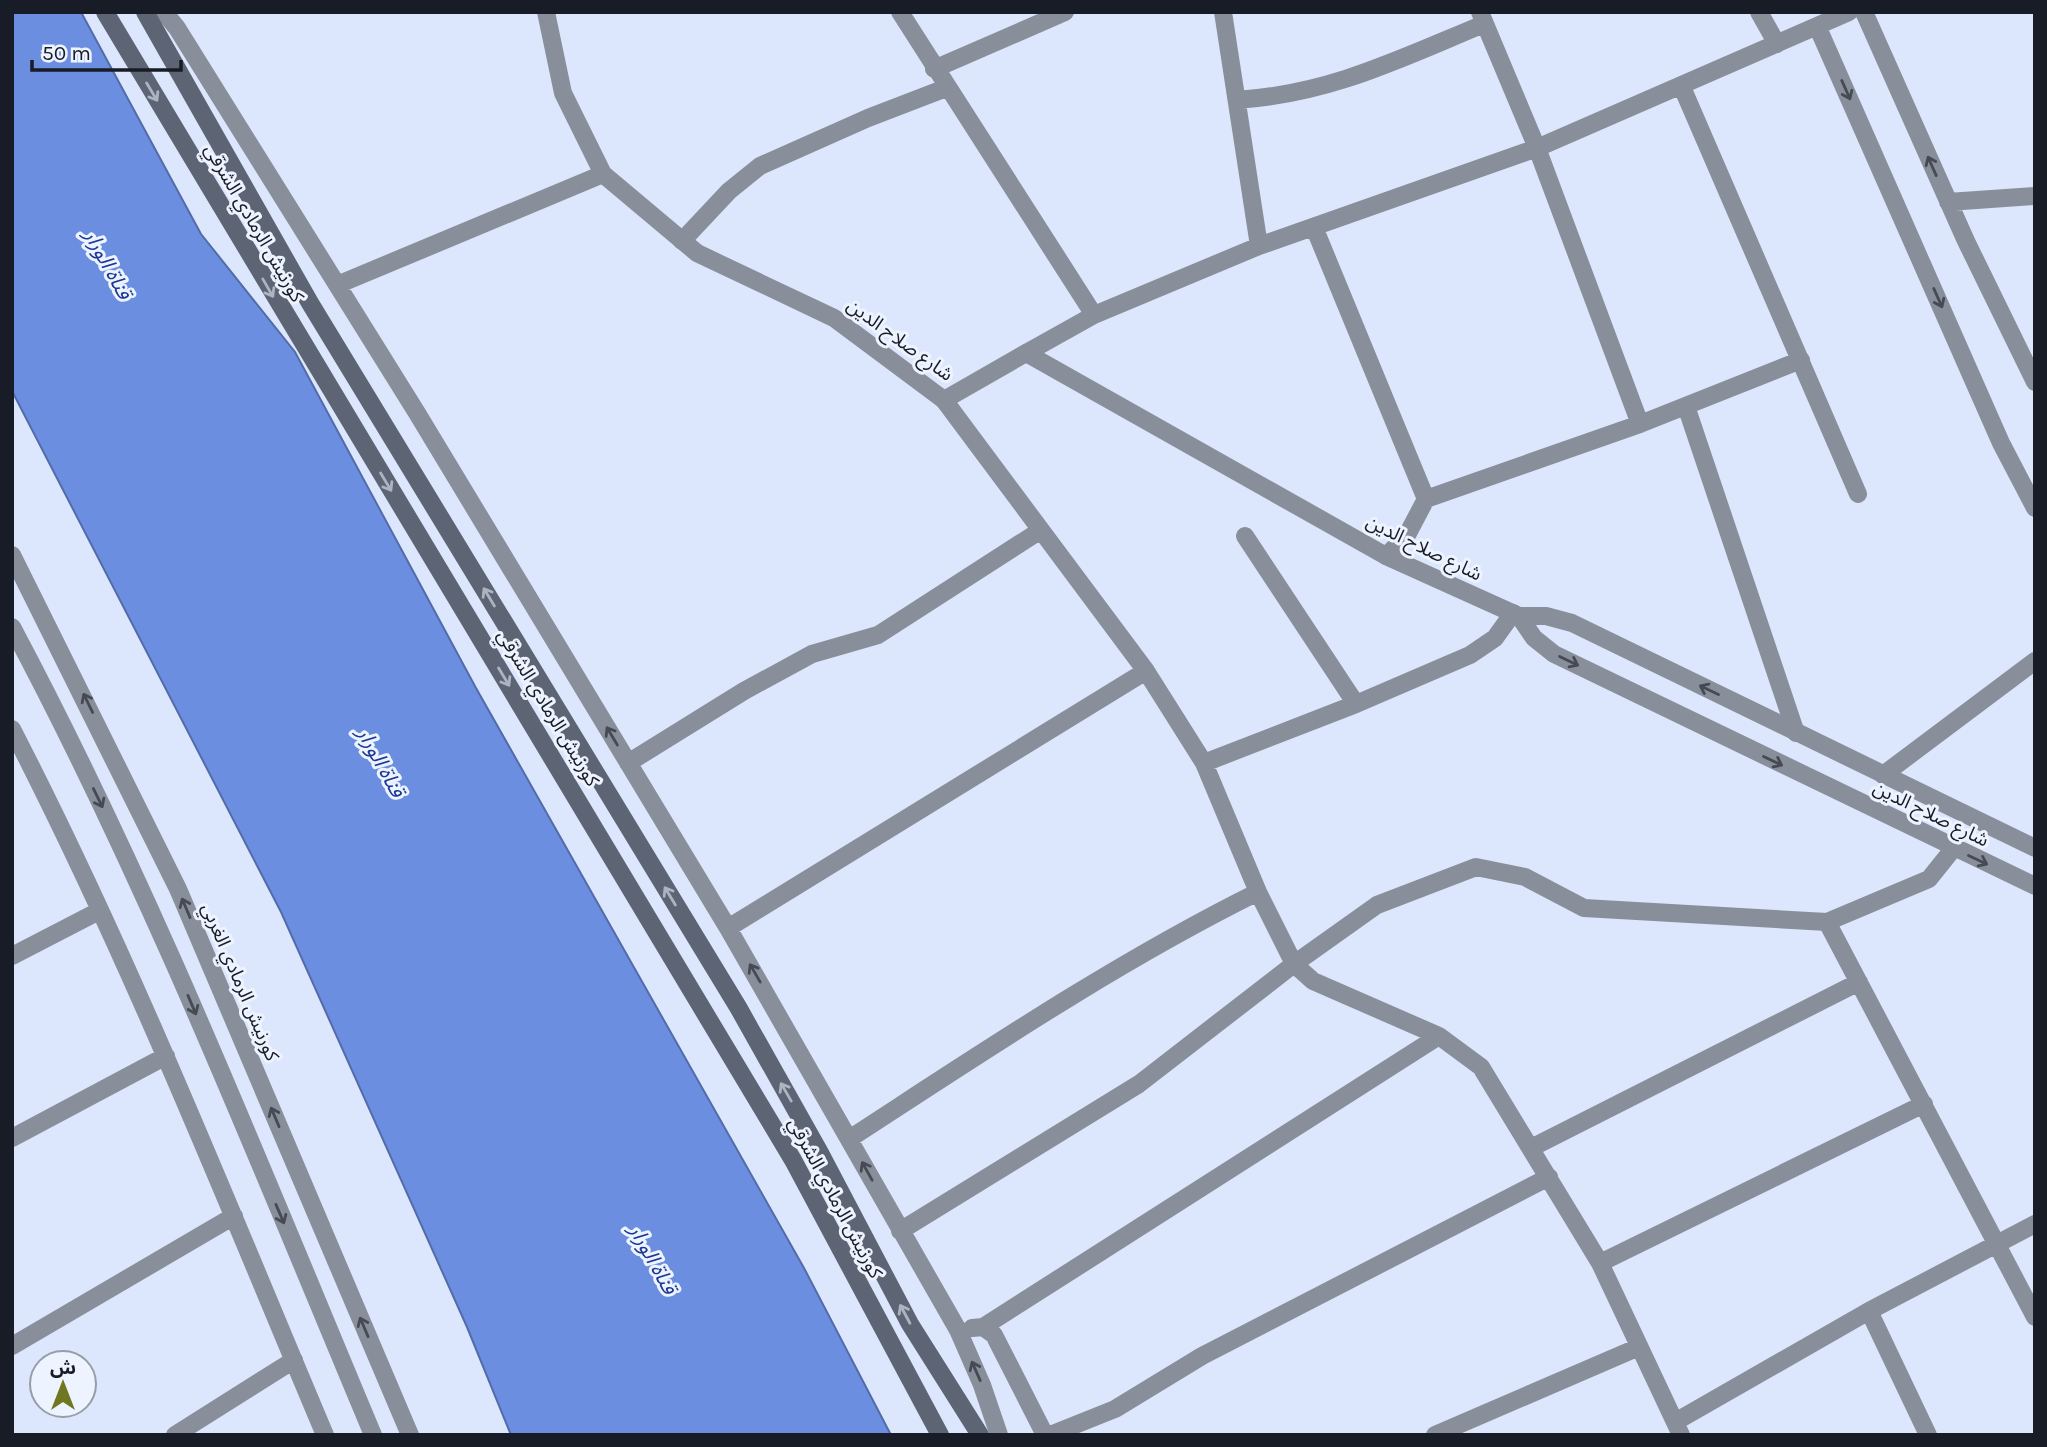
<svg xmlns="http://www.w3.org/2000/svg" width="2047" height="1447" font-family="Karla,'Noto Sans Arabic',sans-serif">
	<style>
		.water { fill: #6c8ee0; stroke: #536ca8; stroke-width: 2 }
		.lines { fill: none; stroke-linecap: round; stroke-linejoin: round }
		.minor { stroke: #898f9a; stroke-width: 18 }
		.tertiary { stroke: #898f9a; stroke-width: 18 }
		.secondary { stroke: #5d6575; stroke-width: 18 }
		.oneway { stroke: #454a54 }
		.oneway2 { stroke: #adb4c1 }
		.labels { text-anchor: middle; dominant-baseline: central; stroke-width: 6; stroke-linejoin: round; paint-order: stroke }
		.street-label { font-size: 19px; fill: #181c26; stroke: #eef4ff }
		.water-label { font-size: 21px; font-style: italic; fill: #1b3896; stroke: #eef4ff }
	</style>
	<rect width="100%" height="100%" fill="#dce7fd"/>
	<!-- water -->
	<path class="water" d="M12,12H81L201,234L295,352L476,688L804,1268L891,1435H511L467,1327L281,912L12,391Z"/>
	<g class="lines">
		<!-- minor -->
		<path class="minor" d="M164,12L177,28L417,413L728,928L958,1330L982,1385L999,1435
			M900,12L1094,315
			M1223,12L1259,246
			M1480,12L1537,148L1640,424
			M1759,12L1777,44
			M1864,12L1966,241L2035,382
			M1818,28L2001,443L2035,508
			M934,69L1065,12
			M1682,87L1858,494
			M1237,100C1330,94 1399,59 1484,24
			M1948,202L2035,196
			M1314,227L1426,499
			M682,241L729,191L760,166L868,118L946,88
			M337,285L603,174
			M1026,353L1094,315L1259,246L1537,148L1849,12
			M944,400L1146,671L1204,763L1258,892L1294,964L1313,981L1439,1036L1481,1067L1600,1263L1681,1435
			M1686,406L1796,733
			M1245,536L1356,704
			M12,555L178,889L410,1435
			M1386,556L1407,535L1426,499L1640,424L1801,360
			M12,627C151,888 259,1163 373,1435
			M12,729C130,958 225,1198 325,1435
			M628,763L744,691L812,654L878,635L1041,530
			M1204,763L1356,704L1470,655L1495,638L1513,613
			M1883,775L2035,661
			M1827,922L2035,1317
			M728,928L1146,671
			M12,956L99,911
			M12,1138L166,1056
			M849,1139C983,1052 1115,963 1258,892
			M1531,1148L1859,982
			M900,1231L1139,1084L1294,964L1377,905L1476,867L1525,877L1584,908L1827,922L1929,879L1953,849
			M1600,1263L1924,1104
			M1869,1311L1928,1435
			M983,1327L1439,1036
			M972,1328L983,1327L994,1335L1045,1435
			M12,1346L234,1216
			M1675,1422L1869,1311L2035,1224
			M175,1435L294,1360
			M1050,1435L1115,1409L1202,1356L1549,1177
			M1435,1435L1639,1347"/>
		<!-- tertiary -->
		<path class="tertiary" d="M546,12L563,93L603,174L697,253L834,318L944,400L1026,353L1386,556L1519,616H1546L1572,623L2035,848
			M1519,616L1534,638L1554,654L2035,886"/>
		<!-- secondary -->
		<path class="secondary" d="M105,12L793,1160L940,1435
			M145,12L310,303L738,1007L820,1153L910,1324L980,1435"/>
	</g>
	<!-- one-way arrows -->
	<defs><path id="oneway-shaft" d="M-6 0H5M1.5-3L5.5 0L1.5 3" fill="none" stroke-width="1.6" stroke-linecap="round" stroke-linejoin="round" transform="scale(1.75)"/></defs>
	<g class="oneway">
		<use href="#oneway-shaft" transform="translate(1846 90) rotate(66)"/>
		<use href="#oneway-shaft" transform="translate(1932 166) rotate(-114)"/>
		<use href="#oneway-shaft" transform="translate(1938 298) rotate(66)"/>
		<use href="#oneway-shaft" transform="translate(1569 661) rotate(26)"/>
		<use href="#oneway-shaft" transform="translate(1709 690) rotate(-154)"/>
		<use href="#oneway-shaft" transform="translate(88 703) rotate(-116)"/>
		<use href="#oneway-shaft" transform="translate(612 736) rotate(-121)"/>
		<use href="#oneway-shaft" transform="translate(1773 761) rotate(26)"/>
		<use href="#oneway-shaft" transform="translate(98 798) rotate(64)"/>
		<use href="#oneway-shaft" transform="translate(1978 860) rotate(25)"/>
		<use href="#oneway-shaft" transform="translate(186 908) rotate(-113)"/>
		<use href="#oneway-shaft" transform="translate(755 973) rotate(-120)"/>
		<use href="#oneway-shaft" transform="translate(192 1005) rotate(67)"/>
		<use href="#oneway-shaft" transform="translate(275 1117) rotate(-113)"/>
		<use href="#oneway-shaft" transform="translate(867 1171) rotate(-119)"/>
		<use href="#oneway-shaft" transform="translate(280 1214) rotate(67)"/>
		<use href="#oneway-shaft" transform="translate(364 1327) rotate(-113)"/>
		<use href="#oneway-shaft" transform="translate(976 1371) rotate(-114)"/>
	</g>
	<g class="oneway2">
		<use href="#oneway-shaft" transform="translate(152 92) rotate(59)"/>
		<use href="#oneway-shaft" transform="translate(268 288) rotate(60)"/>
		<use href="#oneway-shaft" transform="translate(386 482) rotate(59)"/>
		<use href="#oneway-shaft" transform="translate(489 597) rotate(-121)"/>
		<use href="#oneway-shaft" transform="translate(504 677) rotate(59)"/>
		<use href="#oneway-shaft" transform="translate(670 896) rotate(-121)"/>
		<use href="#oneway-shaft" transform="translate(786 1092) rotate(-120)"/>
		<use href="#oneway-shaft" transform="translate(905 1314) rotate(-118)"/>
	</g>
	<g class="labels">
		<!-- street labels -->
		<g class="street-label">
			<text transform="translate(254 223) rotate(60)">كورنيش الرمادي الشرقي</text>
			<text transform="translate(900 340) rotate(36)">شارع صلاح الدين</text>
			<text transform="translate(1424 548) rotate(26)">شارع صلاح الدين</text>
			<text transform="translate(548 708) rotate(59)">كورنيش الرمادي الشرقي</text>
			<text transform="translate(1931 814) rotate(26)">شارع صلاح الدين</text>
			<text transform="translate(240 982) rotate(67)">كورنيش الرمادي الغربي</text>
			<text transform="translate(835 1198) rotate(62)">كورنيش الرمادي الشرقي</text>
		</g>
		<!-- water labels -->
		<g class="water-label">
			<text transform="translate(108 264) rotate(61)">قناة الورار</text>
			<text transform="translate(381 762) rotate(61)">قناة الورار</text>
			<text transform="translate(653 1259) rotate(61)">قناة الورار</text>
		</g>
	</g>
	<!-- border -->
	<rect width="2047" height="1447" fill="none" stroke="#181c26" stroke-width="28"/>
	<!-- north arrow -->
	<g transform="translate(63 1384)"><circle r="33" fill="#eef4ff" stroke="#989ea8" stroke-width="2"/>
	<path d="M0-5L12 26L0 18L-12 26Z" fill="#707721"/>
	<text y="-10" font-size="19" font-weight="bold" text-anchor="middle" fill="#181c26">ش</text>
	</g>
	<!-- scale -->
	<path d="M32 60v10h149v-10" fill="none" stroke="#181c26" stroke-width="3.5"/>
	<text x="42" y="60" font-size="21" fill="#181c26" stroke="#eef4ff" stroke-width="5" paint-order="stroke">50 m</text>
</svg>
